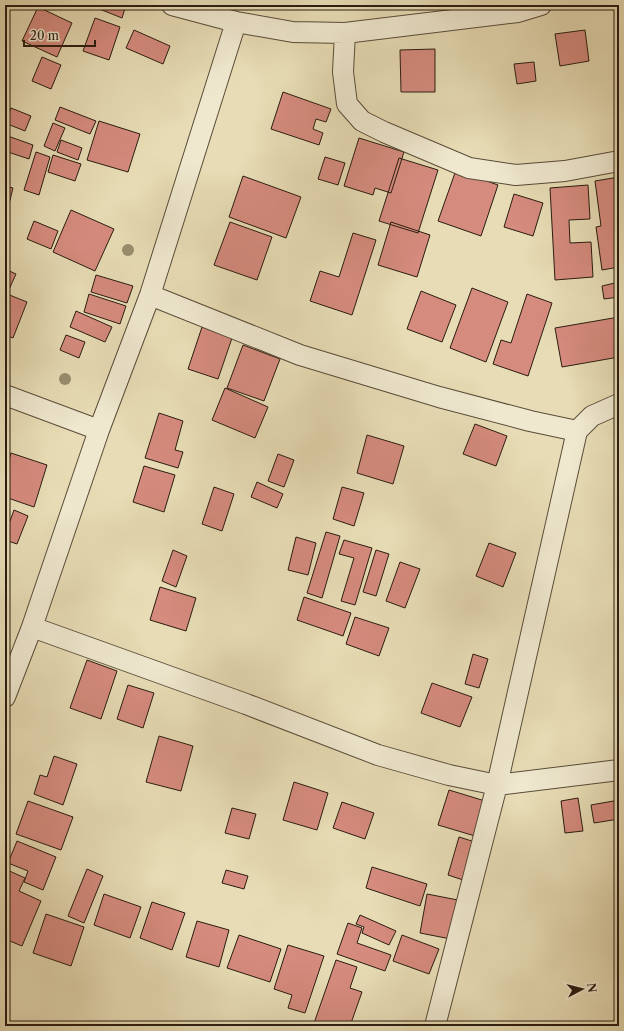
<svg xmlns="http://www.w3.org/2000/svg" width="624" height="1031" font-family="'Libre Caslon Text',serif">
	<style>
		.building { fill: #d58b7e; stroke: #2a1c10 }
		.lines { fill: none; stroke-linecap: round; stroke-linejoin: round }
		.minor-casing { stroke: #594c39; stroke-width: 22 }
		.minor { stroke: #efe8cf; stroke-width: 20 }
		.tree { fill: #978d6e }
	</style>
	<rect width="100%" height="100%" fill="#e7dcb5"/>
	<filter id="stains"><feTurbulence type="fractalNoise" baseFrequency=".005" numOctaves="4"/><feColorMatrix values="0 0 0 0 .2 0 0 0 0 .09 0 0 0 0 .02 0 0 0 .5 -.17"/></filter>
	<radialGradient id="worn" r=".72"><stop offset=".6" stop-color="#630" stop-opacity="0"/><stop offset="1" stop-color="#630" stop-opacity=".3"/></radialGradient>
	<!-- building -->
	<path class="building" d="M98,5H126L122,18L97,8Z
		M38,7L72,23L57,57L22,41Z
		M95,18L120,27L109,60L83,51Z
		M134,30L170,46L163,64L126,48Z
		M585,30L589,61L560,66L555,34Z
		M435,49V92H401L400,50Z
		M42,57L61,65L51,89L32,81Z
		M534,62L536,81L517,84L514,64Z
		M283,92L331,109L326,122L316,119L313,129L323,133L319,145L271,129Z
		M60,107L96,121L90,134L55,120Z
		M11,108L31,116L25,131L5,123Z
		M99,121L140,134L128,172L87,160Z
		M53,123L65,128L55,151L44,146Z
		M5,135L33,145L29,159L5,151Z
		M359,138L404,152L391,193L375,188L373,195L344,186Z
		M61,140L82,148L78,160L57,152Z
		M36,152L50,157L39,195L24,190Z
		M53,155L81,164L75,181L48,172Z
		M325,157L345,163L338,185L318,179Z
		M399,158L438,170L418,233L379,221Z
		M456,170L498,185L481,236L438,221Z
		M243,176L301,197L286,238L229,217Z
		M619,177V267L602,270L596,227L601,226L595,181Z
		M588,185L590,219L569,220L570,243L591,242L593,277L555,280L550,188Z
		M5,186L13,188L8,208L5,207Z
		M514,194L543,203L533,236L504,227Z
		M71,210L114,229L95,271L53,252Z
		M34,221L58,231L51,249L27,239Z
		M230,222L272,237L257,280L214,265Z
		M391,222L430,235L417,277L378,265Z
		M353,233L376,240L352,315L310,301L320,271L339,277Z
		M5,269L16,274L7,294L27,302L13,338L5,335Z
		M96,275L133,286L127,303L91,292Z
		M619,282V297L604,299L602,286Z
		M472,288L508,302L486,362L450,348Z
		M421,291L456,305L442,342L407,329Z
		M89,294L126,306L120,324L84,312Z
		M527,294L552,303L528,376L493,364L501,340L511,343Z
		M76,311L112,327L105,342L70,327Z
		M619,317V357L562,367L555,328Z
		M202,327L232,338L218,379L188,369Z
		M66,335L85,342L79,358L60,350Z
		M243,345L280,359L264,401L227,388Z
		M225,388L268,407L255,438L212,420Z
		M159,413L183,421L175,450L183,452L178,468L145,458Z
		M475,424L507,436L496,466L463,454Z
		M367,435L404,446L393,484L357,473Z
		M11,453L47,465L34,507L5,497V473Z
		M278,454L294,460L284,487L268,481Z
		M144,466L175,475L164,512L133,502Z
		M257,482L283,494L277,508L251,497Z
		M214,487L234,494L222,531L202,524Z
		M342,487L364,493L354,526L333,519Z
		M14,510L28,516L17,544L5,540V535Z
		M326,532L340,536L322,598L307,593Z
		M296,537L316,543L308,575L288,570Z
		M344,540L372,548L355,605L341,601L354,558L339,554Z
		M489,543L516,553L503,587L476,576Z
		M173,550L187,556L176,587L162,581Z
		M376,550L389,554L376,596L363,592Z
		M400,562L420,569L405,608L386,601Z
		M160,587L196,598L186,631L150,620Z
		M304,597L351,613L343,636L297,620Z
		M355,617L389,628L379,656L346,644Z
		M473,654L488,659L479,688L465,684Z
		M87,660L117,671L101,719L70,708Z
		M432,683L472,697L460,727L421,713Z
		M128,685L154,693L143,728L117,719Z
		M159,736L193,746L181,791L146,782Z
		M54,756L77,764L63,805L34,794L40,775L47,777Z
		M294,782L328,793L317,830L283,820Z
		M449,790L485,801L475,836L438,825Z
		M578,798L583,831L565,833L561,801Z
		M619,800V819L594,823L591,805Z
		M28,801L73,817L61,850L16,834Z
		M342,802L374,813L365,839L333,828Z
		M232,808L256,814L249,839L225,833Z
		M459,837L475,842L463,880L448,875Z
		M17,841L56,857L43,890L24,882L28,871L8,863Z
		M372,867L427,884L420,906L366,888Z
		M5,869L25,878L19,891L41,901L22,946L5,939Z
		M87,869L103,876L84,923L68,916Z
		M226,870L248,876L244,889L222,883Z
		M104,894L141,907L130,938L94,925Z
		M427,894L463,901L456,940L420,933Z
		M152,902L185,913L172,950L140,938Z
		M46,914L84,927L71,966L33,953Z
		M360,915L396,931L389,945L362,933L364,927L356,924Z
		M197,921L229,930L219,967L186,957Z
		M348,923L362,928L357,943L391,955L385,971L337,954Z
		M239,935L281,949L270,982L227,968Z
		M402,935L439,949L429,974L393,961Z
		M288,945L324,956L305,1013L288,1008L292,995L274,989Z
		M336,960L357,967L350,988L362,992L350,1026H313Z"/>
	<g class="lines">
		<defs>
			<path id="minor" d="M172,5L236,22L293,32L345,33L518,12L541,5
				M345,33L343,72L347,104L362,121L384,132L469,168L516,175L565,171L619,161
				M150,295L300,355L439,397L530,421L577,431
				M5,395L99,430
				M32,627L246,704L378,755L449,775L497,785L619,770
				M5,697L32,627L99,430L150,295L236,22
				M435,1026L497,785L577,431L592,416L619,404"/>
		</defs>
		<!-- minor casing -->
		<use href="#minor" class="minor-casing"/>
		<!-- minor -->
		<use href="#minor" class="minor"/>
	</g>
	<!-- trees -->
	<g class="tree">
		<circle cx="128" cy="250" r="6"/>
		<circle cx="65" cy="379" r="6"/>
	</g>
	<!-- margin -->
	<rect width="624" height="1031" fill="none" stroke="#e7dcb5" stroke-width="20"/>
	<rect x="6" y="6" width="612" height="1019" fill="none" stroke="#2a1c10" stroke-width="2"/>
	<rect x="10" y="10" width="604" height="1011" fill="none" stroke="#2a1c10"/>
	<!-- north arrow -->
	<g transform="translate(582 989) rotate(83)" stroke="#efe8cf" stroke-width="3" paint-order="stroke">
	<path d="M0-3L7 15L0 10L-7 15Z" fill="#2a1c10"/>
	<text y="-6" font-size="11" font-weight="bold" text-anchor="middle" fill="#2a1c10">N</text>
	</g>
	<!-- scale -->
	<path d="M24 40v6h71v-6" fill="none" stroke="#2a1c10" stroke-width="2"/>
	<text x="30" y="40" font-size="12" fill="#2a1c10" stroke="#efe8cf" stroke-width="3" paint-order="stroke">20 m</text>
	<rect width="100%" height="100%" filter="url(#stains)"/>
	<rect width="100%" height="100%" fill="url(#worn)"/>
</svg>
